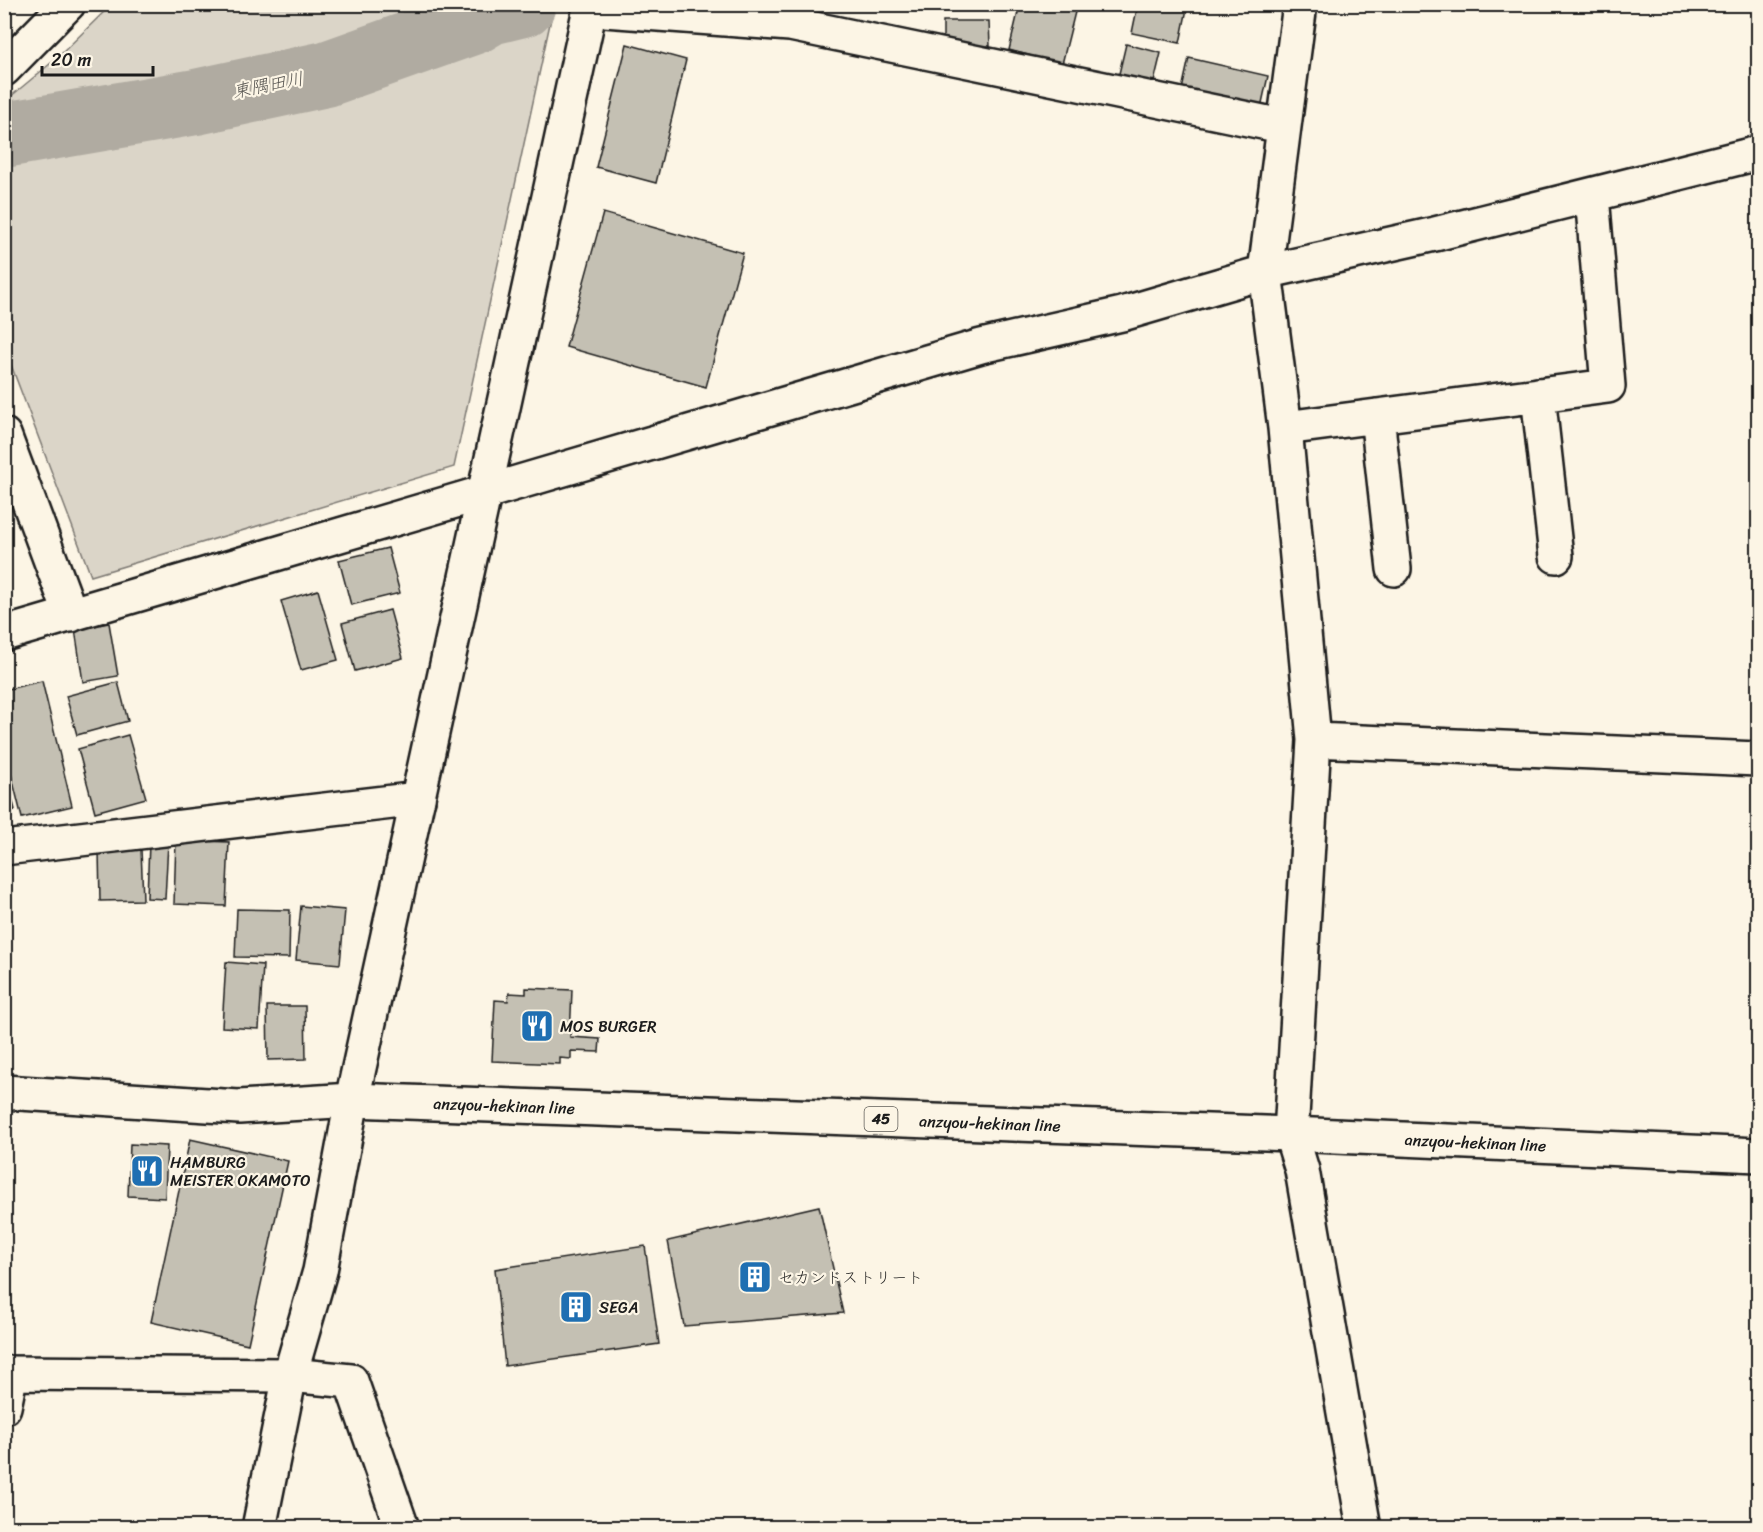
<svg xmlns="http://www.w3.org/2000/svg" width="1763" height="1532" font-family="Sriracha,'Klee One',sans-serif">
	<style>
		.green { fill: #dbd5c8; stroke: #7c7872; stroke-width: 1.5 }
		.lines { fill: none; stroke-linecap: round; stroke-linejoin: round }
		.river { stroke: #b0aba1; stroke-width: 66 }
		.building { fill: #c4c0b3; stroke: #1c1c1c; stroke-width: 1.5 }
		.minor-casing { stroke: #1c1c1c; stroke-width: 38 }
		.tertiary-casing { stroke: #1c1c1c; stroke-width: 38 }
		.primary-casing { stroke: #1c1c1c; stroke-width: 38 }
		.path { stroke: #1c1c1c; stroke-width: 4; stroke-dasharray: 4.5 4.5; stroke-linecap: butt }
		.minor { stroke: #fcf5e5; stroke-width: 33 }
		.tertiary { stroke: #fcf5e5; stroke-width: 33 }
		.primary { stroke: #fcf5e5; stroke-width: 33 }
		.labels { text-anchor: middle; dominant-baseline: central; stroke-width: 4.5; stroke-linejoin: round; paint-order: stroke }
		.shield { fill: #fcf5e5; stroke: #5f5d58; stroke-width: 1.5 }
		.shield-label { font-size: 15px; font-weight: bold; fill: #1c1c1c }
		.poi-label { font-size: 16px; fill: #1c1c1c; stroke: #fcf5e5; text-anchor: start }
		.street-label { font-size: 16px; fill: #1c1c1c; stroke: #fcf5e5 }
		.water-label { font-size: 18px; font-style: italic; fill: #575551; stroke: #fcf5e5 }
	</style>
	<rect width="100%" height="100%" fill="#fcf5e5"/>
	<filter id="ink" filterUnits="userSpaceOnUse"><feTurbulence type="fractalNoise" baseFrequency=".0167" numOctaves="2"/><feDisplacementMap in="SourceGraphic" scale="12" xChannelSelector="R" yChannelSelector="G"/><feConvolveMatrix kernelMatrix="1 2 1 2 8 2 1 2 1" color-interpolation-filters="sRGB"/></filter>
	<g filter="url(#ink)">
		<!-- green -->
		<path class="green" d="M111,5H554L454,467L91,576L5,349L4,102L57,58Z"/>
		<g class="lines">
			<!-- river -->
			<path class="river" d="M4,135L196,102L326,74L475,21L490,12L523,4"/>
		</g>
		<!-- building -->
		<path class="building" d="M915,4H962V11L915,10Z
			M1020,4H1077L1062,64L1009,50Z
			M1138,4H1188L1180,43L1132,33Z
			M943,21H989L990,46H943Z
			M627,44L686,60L656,183L596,167Z
			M1126,44L1161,53L1153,86L1118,78Z
			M1189,58L1268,76L1260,112L1181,94Z
			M603,213L743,253L706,387L566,347Z
			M388,548L400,593L351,605L339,560Z
			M318,590L338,660L301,670L281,601Z
			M390,610L403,658L355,671L342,623Z
			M109,623L118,676L83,682L75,629Z
			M42,681L72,806L22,818L4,745V690Z
			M118,682L128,721L77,735L66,696Z
			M128,735L146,798L95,812L78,749Z
			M6,775L15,810L4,813V776Z
			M176,840L229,842L226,906L174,904Z
			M149,843H168L165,899L147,898Z
			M141,849L143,900L100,901L99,850Z
			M301,906L345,910L340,964L296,960Z
			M237,909L290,910L289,958L235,957Z
			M226,962L263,965L259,1029L222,1027Z
			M526,988L572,990L570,1037L600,1039L599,1052L571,1051V1059L560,1058V1064L492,1061L495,1000L508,1001L509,993L526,994Z
			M267,1006H305L306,1059L268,1060Z
			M190,1139L288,1161L248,1344L151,1322Z
			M130,1144L167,1146L165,1198L128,1196Z
			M819,1206L843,1313L684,1326L668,1241Z
			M645,1246L659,1344L505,1366L495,1269Z"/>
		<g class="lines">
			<defs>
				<path id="minor" d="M1300,4L1265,272L1285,428L1314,740L1291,1134L1302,1170L1364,1528
					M591,9L790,24L1282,126
					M4,69L68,4
					M1538,395L1556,556
					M1377,416L1394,569
					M1285,428L1608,386L1592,195
					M4,435L71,615
					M4,634L981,346L1122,314L1265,272L1435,234L1758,153
					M1314,740L1758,759
					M4,848L418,799
					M4,1373L290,1375L351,1381L402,1528
					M4,1407L11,1373"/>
				<path id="tertiary" d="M259,1528L290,1375L320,1271L352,1100L591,4"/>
				<g id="primary">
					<path id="s1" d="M4,1092L239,1107L352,1100L1291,1134L1758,1155"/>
				</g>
			</defs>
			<!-- minor casing -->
			<use href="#minor" class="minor-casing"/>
			<!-- tertiary casing -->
			<use href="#tertiary" class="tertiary-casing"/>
			<!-- primary casing -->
			<use href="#primary" class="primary-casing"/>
			<!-- path -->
			<path class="path" d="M4,11L11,4"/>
			<!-- minor -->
			<use href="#minor" class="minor"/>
			<!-- tertiary -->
			<use href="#tertiary" class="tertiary"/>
			<!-- primary -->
			<use href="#primary" class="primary"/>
		</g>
	</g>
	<!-- icons -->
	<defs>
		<symbol id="restaurant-square" viewBox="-11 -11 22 22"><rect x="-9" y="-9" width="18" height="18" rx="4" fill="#1f6fb2" stroke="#fcf5e5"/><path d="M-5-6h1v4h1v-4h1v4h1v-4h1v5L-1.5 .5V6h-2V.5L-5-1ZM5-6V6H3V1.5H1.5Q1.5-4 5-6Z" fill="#fff"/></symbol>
		<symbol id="building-square" viewBox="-11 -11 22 22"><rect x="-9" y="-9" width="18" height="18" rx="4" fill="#1f6fb2" stroke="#fcf5e5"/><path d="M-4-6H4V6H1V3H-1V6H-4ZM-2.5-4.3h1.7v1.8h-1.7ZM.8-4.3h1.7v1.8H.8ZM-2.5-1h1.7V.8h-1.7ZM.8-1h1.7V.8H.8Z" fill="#fff"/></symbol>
	</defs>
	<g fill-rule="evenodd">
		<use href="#restaurant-square" x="518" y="1007" width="38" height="38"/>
		<use href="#restaurant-square" x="128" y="1152" width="38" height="38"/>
		<use href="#building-square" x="736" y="1258" width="38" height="38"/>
		<use href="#building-square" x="557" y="1288" width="38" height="38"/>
	</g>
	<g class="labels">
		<!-- shield labels -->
		<rect class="shield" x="864.5" y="1107" width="33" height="24" rx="4.5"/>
		<g class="shield-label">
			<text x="881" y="1119">45</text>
		</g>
		<!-- poi labels -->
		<g class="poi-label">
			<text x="560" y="1026">MOS BURGER</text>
			<text x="170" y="1162">HAMBURG<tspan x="170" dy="18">MEISTER OKAMOTO</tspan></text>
			<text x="778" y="1277">セカンドストリート</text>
			<text x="599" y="1307">SEGA</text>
		</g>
		<!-- street labels -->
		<g class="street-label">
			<text stroke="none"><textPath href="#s1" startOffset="501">anzyou-hekinan line</textPath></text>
			<text stroke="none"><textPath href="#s1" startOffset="987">anzyou-hekinan line</textPath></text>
			<text stroke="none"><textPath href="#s1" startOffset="1473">anzyou-hekinan line</textPath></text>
		</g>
		<!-- water labels -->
		<g class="water-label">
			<text transform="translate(268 85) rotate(-11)">東隅田川</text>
		</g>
	</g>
	<!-- margin -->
	<rect width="1763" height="1532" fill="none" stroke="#fcf5e5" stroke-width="24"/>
	<rect x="12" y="12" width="1739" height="1508" fill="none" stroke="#1c1c1c" stroke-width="2" filter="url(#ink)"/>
	<!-- scale -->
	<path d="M42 66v9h111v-9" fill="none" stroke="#1c1c1c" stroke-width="3"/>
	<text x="51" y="66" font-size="18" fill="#1c1c1c" stroke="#fcf5e5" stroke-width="4.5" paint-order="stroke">20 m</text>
</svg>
